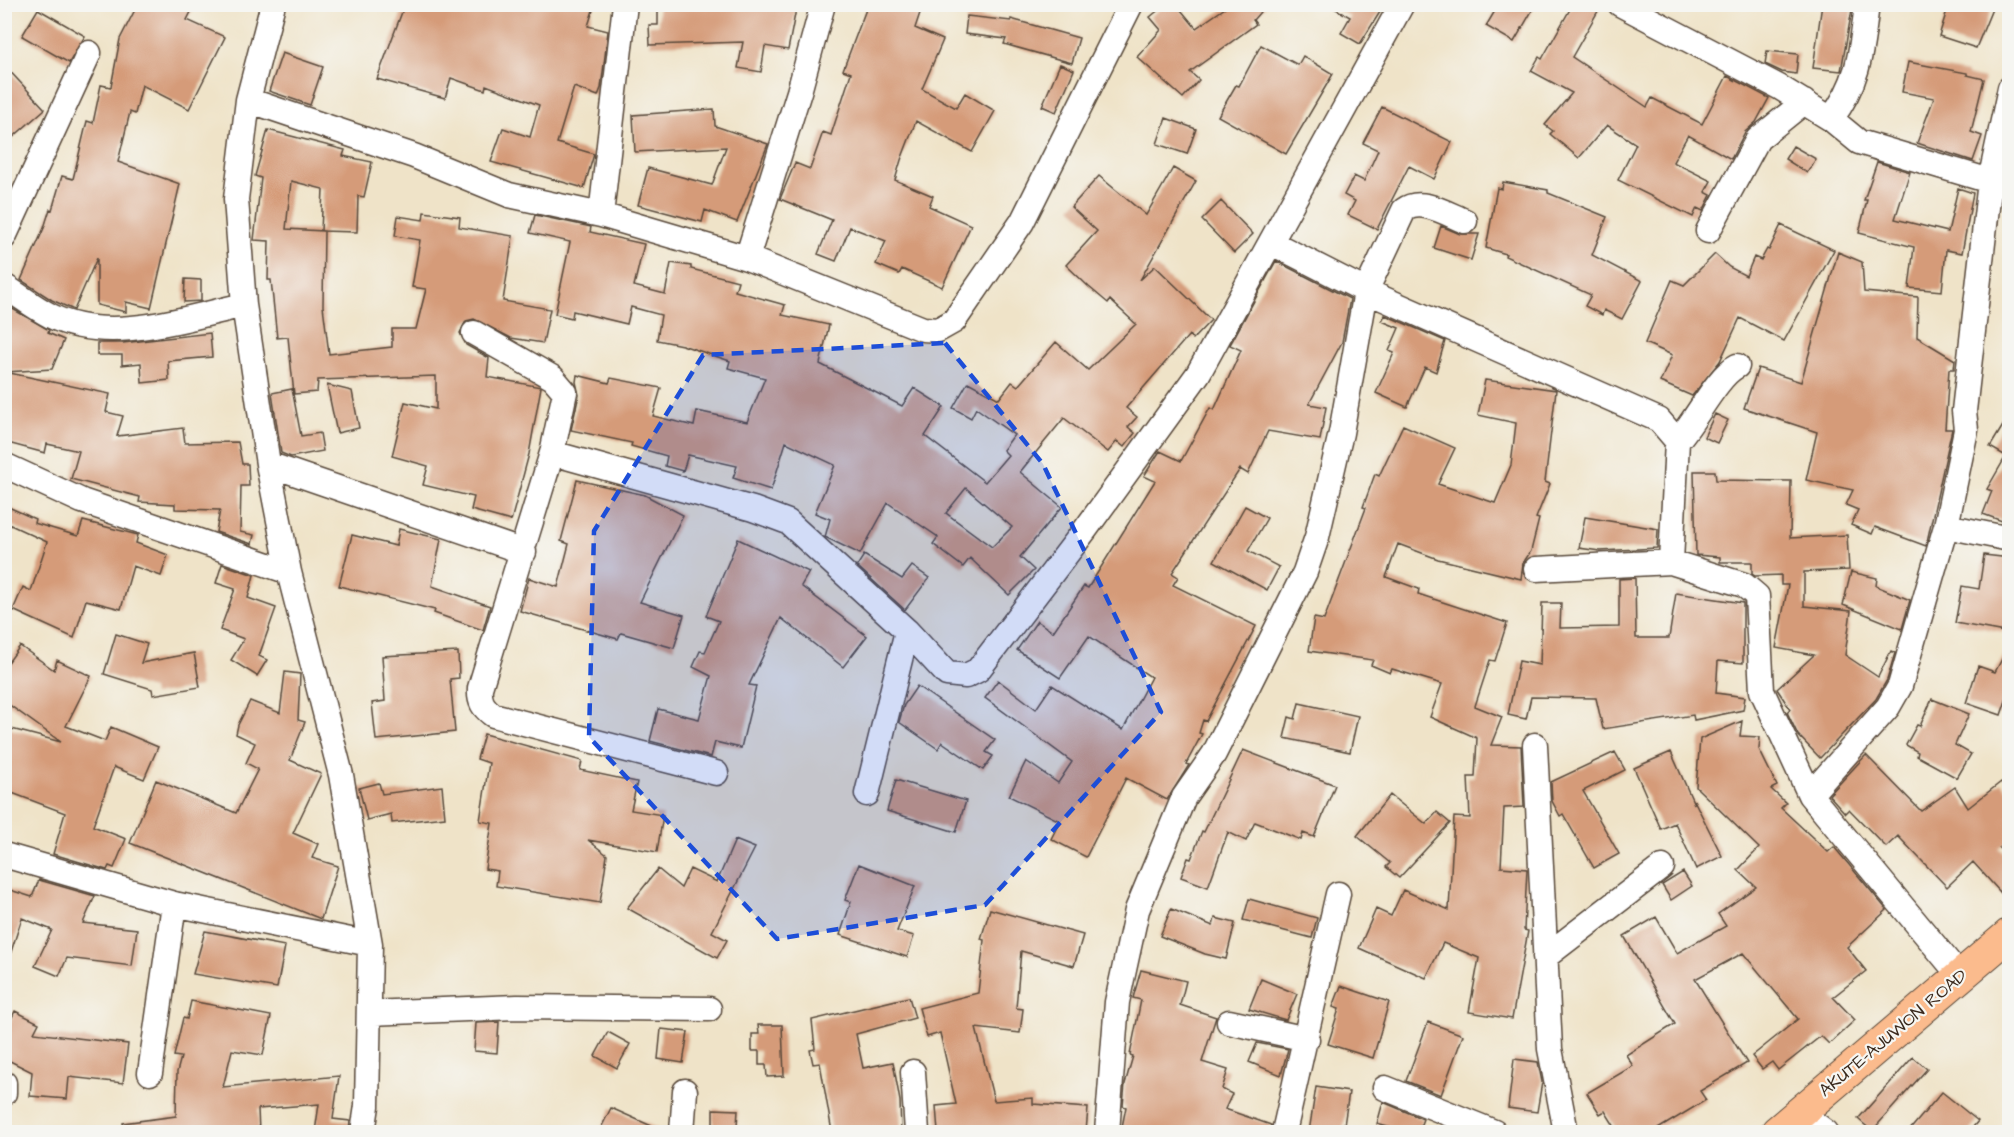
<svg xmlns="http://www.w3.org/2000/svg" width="2014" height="1137" font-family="'Architects Daughter',sans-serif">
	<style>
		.building { fill: #d59b79; fill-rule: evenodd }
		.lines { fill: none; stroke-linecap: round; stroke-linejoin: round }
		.minor-casing { stroke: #564638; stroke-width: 27 }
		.major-casing { stroke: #564638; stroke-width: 34 }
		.minor { stroke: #fff; stroke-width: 24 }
		.major { stroke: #fbbb8d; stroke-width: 32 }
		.marked { fill: #1d4ed8; fill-opacity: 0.2; stroke: #1d4ed8; stroke-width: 4.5; stroke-dasharray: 12 8; stroke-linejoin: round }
		.labels { text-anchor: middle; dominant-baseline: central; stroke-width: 4.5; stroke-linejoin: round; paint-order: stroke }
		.street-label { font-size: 18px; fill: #3b2a1e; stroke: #f6f6f2 }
	</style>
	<rect width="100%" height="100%" fill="#f6f6f2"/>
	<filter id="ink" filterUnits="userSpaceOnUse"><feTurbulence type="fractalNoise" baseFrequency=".0167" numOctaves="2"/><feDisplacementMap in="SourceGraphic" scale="12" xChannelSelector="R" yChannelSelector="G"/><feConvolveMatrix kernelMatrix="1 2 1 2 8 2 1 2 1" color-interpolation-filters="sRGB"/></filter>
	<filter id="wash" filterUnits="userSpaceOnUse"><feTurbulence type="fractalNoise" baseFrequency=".008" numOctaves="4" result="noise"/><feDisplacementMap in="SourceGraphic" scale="24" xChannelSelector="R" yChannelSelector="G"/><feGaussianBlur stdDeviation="1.35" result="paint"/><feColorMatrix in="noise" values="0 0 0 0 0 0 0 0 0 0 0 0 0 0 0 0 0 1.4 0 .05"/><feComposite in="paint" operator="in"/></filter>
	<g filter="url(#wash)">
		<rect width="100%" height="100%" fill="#efe3c8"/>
		<g id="blocks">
			<!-- building -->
			<path class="building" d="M138,4H181L192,10L187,20L225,37L189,109L142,85L135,114L130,112L118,162L180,184L151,308L126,302V312L97,305V258L74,310L52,300L21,280L44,228L50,209L52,210L62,176L73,179L87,121L93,123L101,85L111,87L120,39Z
				M405,4H595L588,26L608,31L601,88L598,96L574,87L557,143L594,154L584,188L491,162L503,128L530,137L539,105L486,85L485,90L451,78L445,98L377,79Z
				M658,4H797L788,50L765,46L761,72L738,68L743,42L650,45L649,25H658Z
				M868,4H923L915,28L943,40L922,89L956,108L965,93L995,111L972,152L916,121L901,160L895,180L933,196L929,206L971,225L942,287L902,269L899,274L876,264L886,241L850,227L836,261L818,254L832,220L780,199L795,163L810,169L823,132L831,135L851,73L843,70Z
				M1166,4H1176L1196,28L1231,4H1267L1253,20L1256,24L1190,72L1199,80L1183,98L1137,57L1161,30L1150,17Z
				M1327,4H1385L1360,44L1341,33L1350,17Z
				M1499,4H1536L1514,42L1486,26Z
				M1573,4H1602L1572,57L1647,107L1652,98L1702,124L1727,76L1769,98L1756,122L1745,132L1731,159L1688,135L1673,162L1711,181L1705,192L1711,195L1703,211L1697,208L1693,217L1618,180L1636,144L1607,125L1579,158L1550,134L1553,131L1545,125L1572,93L1531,71L1539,57L1542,59Z
				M1822,4H1853L1841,71L1813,68Z
				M1949,4H1994L1976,48L1939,36Z
				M38,9L85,36L69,63L22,36Z
				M967,16L1011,21V19L1079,38L1072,63L1004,44L1006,39L965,34Z
				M1261,45L1298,65L1303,56L1333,74L1286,154L1218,116L1236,85L1239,86Z
				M1767,51L1798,54L1796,74L1782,72L1765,64Z
				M282,53L323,67L310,105L269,91Z
				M1908,62L1967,73V75L1984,79L1971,132L1982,136L1973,161L1917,143L1934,98L1902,92Z
				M1060,64L1074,70L1056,112L1042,106Z
				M4,65L45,109L4,145Z
				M1382,107L1452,142L1434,179L1409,166L1377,229L1348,215L1355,201L1344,195L1354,176L1364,181L1378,150L1363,143Z
				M714,109L715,126L768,144L737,222L705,210L702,222L638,205L648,168L712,185L726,147L635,152L633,115Z
				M1166,118L1196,129L1187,154L1157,144Z
				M268,130L345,150L343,156L372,162L364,197L358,196L357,232L321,231L323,189L291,181L286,229L324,231L323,306L329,354L392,347V329H416L426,289L412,287L420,240L395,236L398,216L423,220L424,212L460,217L459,227L513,236L503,301L550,309L543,343L511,338L474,319L466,321L460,333L466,345L489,358L487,377L541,387L529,454L511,521L471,510L474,497L423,485L428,466L392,456L405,402L436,409V376L318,380L317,392L294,394L288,337L277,338L271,280H268L269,241L254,240L261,178L255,176Z
				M1793,146L1816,159L1807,173L1785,159Z
				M1877,162L1910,172L1895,219L1948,232L1958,188L1973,193L1962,253L1946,250L1942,291L1909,288L1914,247L1859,233L1867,200H1864Z
				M1173,168L1196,181L1140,280L1155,266L1211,320L1193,339L1189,335L1126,408L1137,417L1128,427L1135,433L1124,447L1117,441L1108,452L1064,418L1020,472L1062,507L1020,557L1034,570L1009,595L970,558L963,567L933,544L938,537L888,503L860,554L825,537L830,519L815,513L835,465L786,442L771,490L733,478L737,466L688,455L683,471L665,466L667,456L631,446L632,443L571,430L579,395L576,382L577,375L609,383L611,378L661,388L653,416L694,426L697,411L747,422L765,378L728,368L730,361L682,345L657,340L661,315L631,307L627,324L573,311L572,318L555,314L570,242L530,233L535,215L591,227L590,232L644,244L634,286L665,294L671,263L691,266V269L738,281L735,291L785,305L782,315L829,325L820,364L902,406L914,388L944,407L925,436L985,482L1008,455L1003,450L1014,435L976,408L971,418L953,408L968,382L999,399L1012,382L1018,386L1056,342L1088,370L1136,324L1110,300L1108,303L1089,287L1066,265L1097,231L1071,207L1099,176L1146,215ZM966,488L1012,527L992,547L946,513Z
				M1503,182L1548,190V193L1607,217L1592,255L1642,281L1622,319L1604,310L1602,315L1585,306L1591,295L1505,256L1506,254L1486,248L1497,188L1502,189Z
				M1221,201L1253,234L1234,253L1202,220Z
				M1781,225L1834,250L1784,341L1740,318L1720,361L1692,396L1660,382L1672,355L1645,343L1672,280L1684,285L1715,254L1729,267L1746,276L1754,257L1761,260L1767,249L1769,250Z
				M1441,226L1460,234H1479L1471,260L1434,248Z
				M1838,252L1862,262L1864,292L1918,297L1917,337L1955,360L1954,369H1949L1945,429H1952L1926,546L1875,527L1872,534L1851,525L1858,510L1846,505L1853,490L1806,480L1817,432L1744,408L1758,368L1801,382Z
				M1276,261L1350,299L1342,342L1309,404L1326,407L1320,440L1268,431L1248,474L1240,469L1172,573L1178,577L1173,585L1256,626L1206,721L1203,720L1199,733L1202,734L1186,764L1189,765L1167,800L1126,778L1086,857L1051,839L1060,821L1009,796L1026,761L1058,783L1072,762L985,698L998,680L1036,709L1052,685L1123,730L1151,677L1089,636L1060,678L1017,650L1037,621L1053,632L1084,586L1088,588L1155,481L1144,476L1160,451L1181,461L1210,408L1214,410L1241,350L1230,345Z
				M185,279L201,280V301L184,302Z
				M4,304L49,330L48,333L64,340L52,369L5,372L110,394L106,412L123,416L117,436L183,428L185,443L238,442L242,464H248L249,486H241L240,532L254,535L252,544L216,532L220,510L175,509V504L139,502L140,497L71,479L79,451L47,444L45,453L4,442Z
				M1385,315L1445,341L1436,372L1425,367L1407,407L1376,393L1394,353L1389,351L1399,328L1382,321Z
				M210,333L212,357L168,361L169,380L142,383L141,363L122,365V355H97V343H123Z
				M1485,380L1556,390L1545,482L1550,484L1536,518L1539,519L1531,551L1523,563L1521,579L1438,559L1398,544L1386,577L1419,589L1418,594L1507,623L1495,661L1490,660L1475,706L1502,717L1491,745L1521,746L1524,807L1504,808L1501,867L1527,869L1524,930L1528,931L1512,1019L1469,1012L1479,958L1443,943L1426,978L1359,948L1376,909L1391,916L1403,890L1449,910L1454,817L1470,818L1468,777H1475L1477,738L1430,717L1442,684L1392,669L1390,673L1371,665L1373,660L1309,651L1314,618L1324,620L1366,508L1363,507L1375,474L1379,476L1403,425L1455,448L1438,484L1495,503L1511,465L1516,423L1478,415Z
				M327,385L352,391L359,428L337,433Z
				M292,389L301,436L320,433L323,451L291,457L281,453L272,393Z
				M1715,414L1728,420L1717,443L1704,437Z
				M2010,414V524L1983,514L1992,491L1987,489L2006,456L1990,447Z
				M1694,471H1715L1716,480L1791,481L1790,538L1847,535L1849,570L1804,572V606L1851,611L1845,655L1878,677L1891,651L1895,653L1887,680L1876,699L1820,758L1798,735L1787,712L1790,709L1777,689L1814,655L1776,648L1788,585H1781V575L1755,576L1752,574V562H1720V557L1696,555Z
				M577,480L645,495L683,515L640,602L684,615L674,648L621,633L618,639L520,611L529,578L558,587L569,544L561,541Z
				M4,505L35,519L34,523L78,536L83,521L138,535L136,543L168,555L161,576L133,566L121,609L86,600L74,638L13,610L23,587L31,591L47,542L4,522Z
				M1245,506L1267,518L1248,551L1279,567L1267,590L1214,561Z
				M1585,517L1658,529L1657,548L1600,551L1579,548Z
				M399,529L441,539L432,586L490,606L483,630L434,613L435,610L339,586L352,535L396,546Z
				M738,539L809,572L801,586L867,636L843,667L781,618L749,685L756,686L741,748L715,742L711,757L650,741L658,709L699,719L711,676L693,667L700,651L705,652L719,621L706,616Z
				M864,555L902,579L912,566L929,578L905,610L857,566Z
				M1984,555L2010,558V633L1955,623L1962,586L1979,589Z
				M222,564L254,575L248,598L276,608L259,656L267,660L257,676L231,660L244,639L220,630L235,589L216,583Z
				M1851,572L1877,578L1876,586L1910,600L1902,629L1843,605Z
				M1635,578L1636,638H1669L1676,593L1743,603V663L1718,661L1716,693L1745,697L1743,710L1694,720L1693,715L1603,729L1596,698L1531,697L1526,719L1508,715L1519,661L1540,665L1542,603H1561L1560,628L1619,627V579Z
				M116,634L147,644L141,663L194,653L200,687L153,695L152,689L104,674Z
				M2010,644V689L2001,715L1966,703L1978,666L1995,672Z
				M20,646L54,670L57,660L91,676L66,726L105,741L111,727L158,747L144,779L114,767L93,826L126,839L114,868L109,866L107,870L53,854L65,813L4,790V727L61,742L4,701V668Z
				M458,652L459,678L450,679L455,732L376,740L372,703L385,701L382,656Z
				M285,672L300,674L298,720L305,722L290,760L321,774L293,833L318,844L312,858L338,866L321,919L130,843L156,780L236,813L258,769L246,763L255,743L236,734L238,725L250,701L280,713Z
				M917,686L995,740L986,752L993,756L983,770L942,742L938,749L899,722L904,705Z
				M1932,699L1969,714L1955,745L1971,754L1957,778L1917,756L1918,752L1906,745L1917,725L1920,726Z
				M1299,703L1358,716L1350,752L1284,738L1289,717L1295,719Z
				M1742,721L1740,736L1760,737L1759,749L1777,786L1771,789L1786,803L1781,808L1828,852L1834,847L1887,910L1847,947L1866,971L1833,997L1855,1020L1829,1044L1821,1036L1778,1070L1772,1062L1762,1069L1752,1056L1798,1019L1743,953L1695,979L1747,1063L1700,1091L1706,1100L1653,1132H1618L1605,1111L1600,1114L1587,1093L1633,1066L1626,1055L1675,1024L1624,936L1656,917L1677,953L1726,926L1718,914L1756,887L1738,870L1759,848L1696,787L1700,739Z
				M484,734L582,761L580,770L637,782L631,810L663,815L657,852L588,840L607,855L600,903L496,886L498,871L485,869L492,823L480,821L489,763L477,759Z
				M1243,750L1335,785L1314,837L1303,833L1301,840L1255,822L1246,841L1228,832L1208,887L1181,877L1188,858L1191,859L1202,831L1204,832Z
				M1615,752L1625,770L1583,791L1619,854L1594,868L1563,814L1560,816L1552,801L1551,782Z
				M1671,752L1694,804V800L1722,856L1696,869L1675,823L1661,829L1634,768Z
				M1866,755L1921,811L1955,787L1968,808L2001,782L2010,793V840L1999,848L2010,859V903L1973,862L1947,887L1898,836L1886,847L1849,809L1845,813L1829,795Z
				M896,780L966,801L956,832L887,811Z
				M379,783L382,794L442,786L445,817L392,823L391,814L367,820L359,788Z
				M1390,795L1426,824L1437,812L1450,823L1399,878L1386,867L1390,863L1357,836Z
				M735,840L755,848L712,932L727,940L717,958L627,908L658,869L681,888L690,869L717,882Z
				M859,864L915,886L897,931L914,936L907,957L840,935L851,902L845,900Z
				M1683,872L1692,886L1671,900L1662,885Z
				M39,880L95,896L83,923L137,929L132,966L67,958L59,976L35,966L52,930L22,918L8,961H4V888L32,897Z
				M1249,899L1317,918L1312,938L1243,920Z
				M990,909L1083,935L1074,966L1021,951L1016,1008L1023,1009L1020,1033L976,1028L994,1101L1033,1098V1104L1088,1108L1086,1132H938L936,1106L956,1104L940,1033L927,1037L919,1008L978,993L984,940L981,939Z
				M1171,909L1213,926L1215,918L1235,923L1226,959L1205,954L1160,936Z
				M205,931L285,946L277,988L193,974Z
				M1141,970L1186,981L1180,1005L1216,1017L1202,1062L1228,1070L1222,1089L1232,1094L1225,1109L1271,1125L1270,1132H1121L1126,1107L1123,1106L1125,1084L1133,1056L1130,1055L1141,1000L1133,998Z
				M1261,979L1297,994L1286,1020L1249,1009Z
				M1341,986L1389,1002L1373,1058L1328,1044L1339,1009L1333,1007Z
				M909,997L915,1018L856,1034L863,1068L893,1062L900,1101L901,1132H832L820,1063L813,1064L810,1050L815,1049L812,1020Z
				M191,1001L271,1016L263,1055L232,1050L223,1087L339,1076L333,1119L350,1121L349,1132H315L319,1104L258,1109L259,1132H124L123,1123L176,1116L177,1072L181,1057L174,1056L183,1018L187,1019Z
				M15,1011L39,1023L34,1033L128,1044L123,1083L69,1077L67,1099L30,1096L32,1072L4,1058V1034Z
				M499,1022L497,1053L474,1051L476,1023Z
				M1428,1022L1463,1035L1441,1095L1406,1081Z
				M758,1025H782L784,1076L767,1077L766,1065H759V1051H752V1034H759Z
				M661,1029L688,1032L683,1063L658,1059Z
				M608,1032L630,1044L617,1068L595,1056Z
				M1257,1043L1288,1049L1281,1075L1249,1062Z
				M1913,1057L1927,1069L1872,1131L1858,1119Z
				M1514,1059L1538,1062L1542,1082L1537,1112L1508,1108Z
				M1316,1087L1349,1092L1343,1132H1309Z
				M1942,1092L1978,1121L1969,1132H1908Z
				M1383,1102L1423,1119L1418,1132H1394L1395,1129L1377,1124Z
				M611,1108L665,1132H599Z
				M713,1109L738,1110L737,1126L713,1125Z"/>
		</g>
	</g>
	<g filter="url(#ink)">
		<use href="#blocks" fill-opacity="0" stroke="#564638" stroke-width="1.5"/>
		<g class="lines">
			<defs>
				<path id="minor" d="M273,4L248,100L236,199L244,305L268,464L289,572L341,775L370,944L367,1106L363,1132
					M1620,4L1779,87L1831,119L1859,142L1990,181
					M248,100L414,156L509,195L601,215L747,258L923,329L938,330L954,321L1022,222L1131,4
					M1831,119C1860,80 1861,52 1867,4
					M601,215L625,4
					M1708,231L1758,139L1804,102
					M4,237L89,53
					M1272,243L1366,291L1659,420L1677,441L1671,562
					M747,258L799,92L823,4
					M4,286C20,296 35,308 51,316C108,345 186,318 244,305
					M474,333L553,378L565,392L552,453L480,688C479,702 483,707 493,715L716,773
					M1677,441C1695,422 1717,376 1737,366
					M552,453L753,509L788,522L907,631L947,674L966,676L978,670L1085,530L1198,374L1402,4
					M268,464L524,552
					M4,465L82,501L289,572
					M1946,526L2010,539
					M1536,569L1671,562L1744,585L1757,596L1762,691L1810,795L1960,976
					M1535,745L1550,1049L1566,1132
					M867,794L907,631
					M1810,795L1888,707L1900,686L1946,526L1966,430L1964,411L1990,181L2010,88
					M4,855L174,904L370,944
					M1545,957L1662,867
					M369,1013L517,1007L709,1009
					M1229,1022L1307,1039
					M913,1072L917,1132
					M150,1073L174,904
					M4,1083V1093
					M1385,1088L1494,1132
					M1799,1112L1826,1132
					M682,1132L685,1091
					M1107,1132L1117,1002L1137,910L1184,797L1214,754L1305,572L1317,537L1341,433L1366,291L1404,210C1421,197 1447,214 1465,221
					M1284,1132L1338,894"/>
				<path id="major" d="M1777,1132L2010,934"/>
			</defs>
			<!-- minor casing -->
			<use href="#minor" class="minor-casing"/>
			<!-- major casing -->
			<use href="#major" class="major-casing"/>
			<!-- minor -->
			<use href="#minor" class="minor"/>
			<!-- major -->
			<use href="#major" class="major"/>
		</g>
	</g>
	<!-- marked area -->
	<path class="marked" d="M945,343L1043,464L1161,712L985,905L777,939L589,737L594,531L703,355Z"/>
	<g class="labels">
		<!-- street labels -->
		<g class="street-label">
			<text transform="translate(1893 1033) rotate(-40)">AKUTE-AJUWON ROAD</text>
		</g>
	</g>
	<!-- margin -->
	<rect width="2014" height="1137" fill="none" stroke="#f6f6f2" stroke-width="24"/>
</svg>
